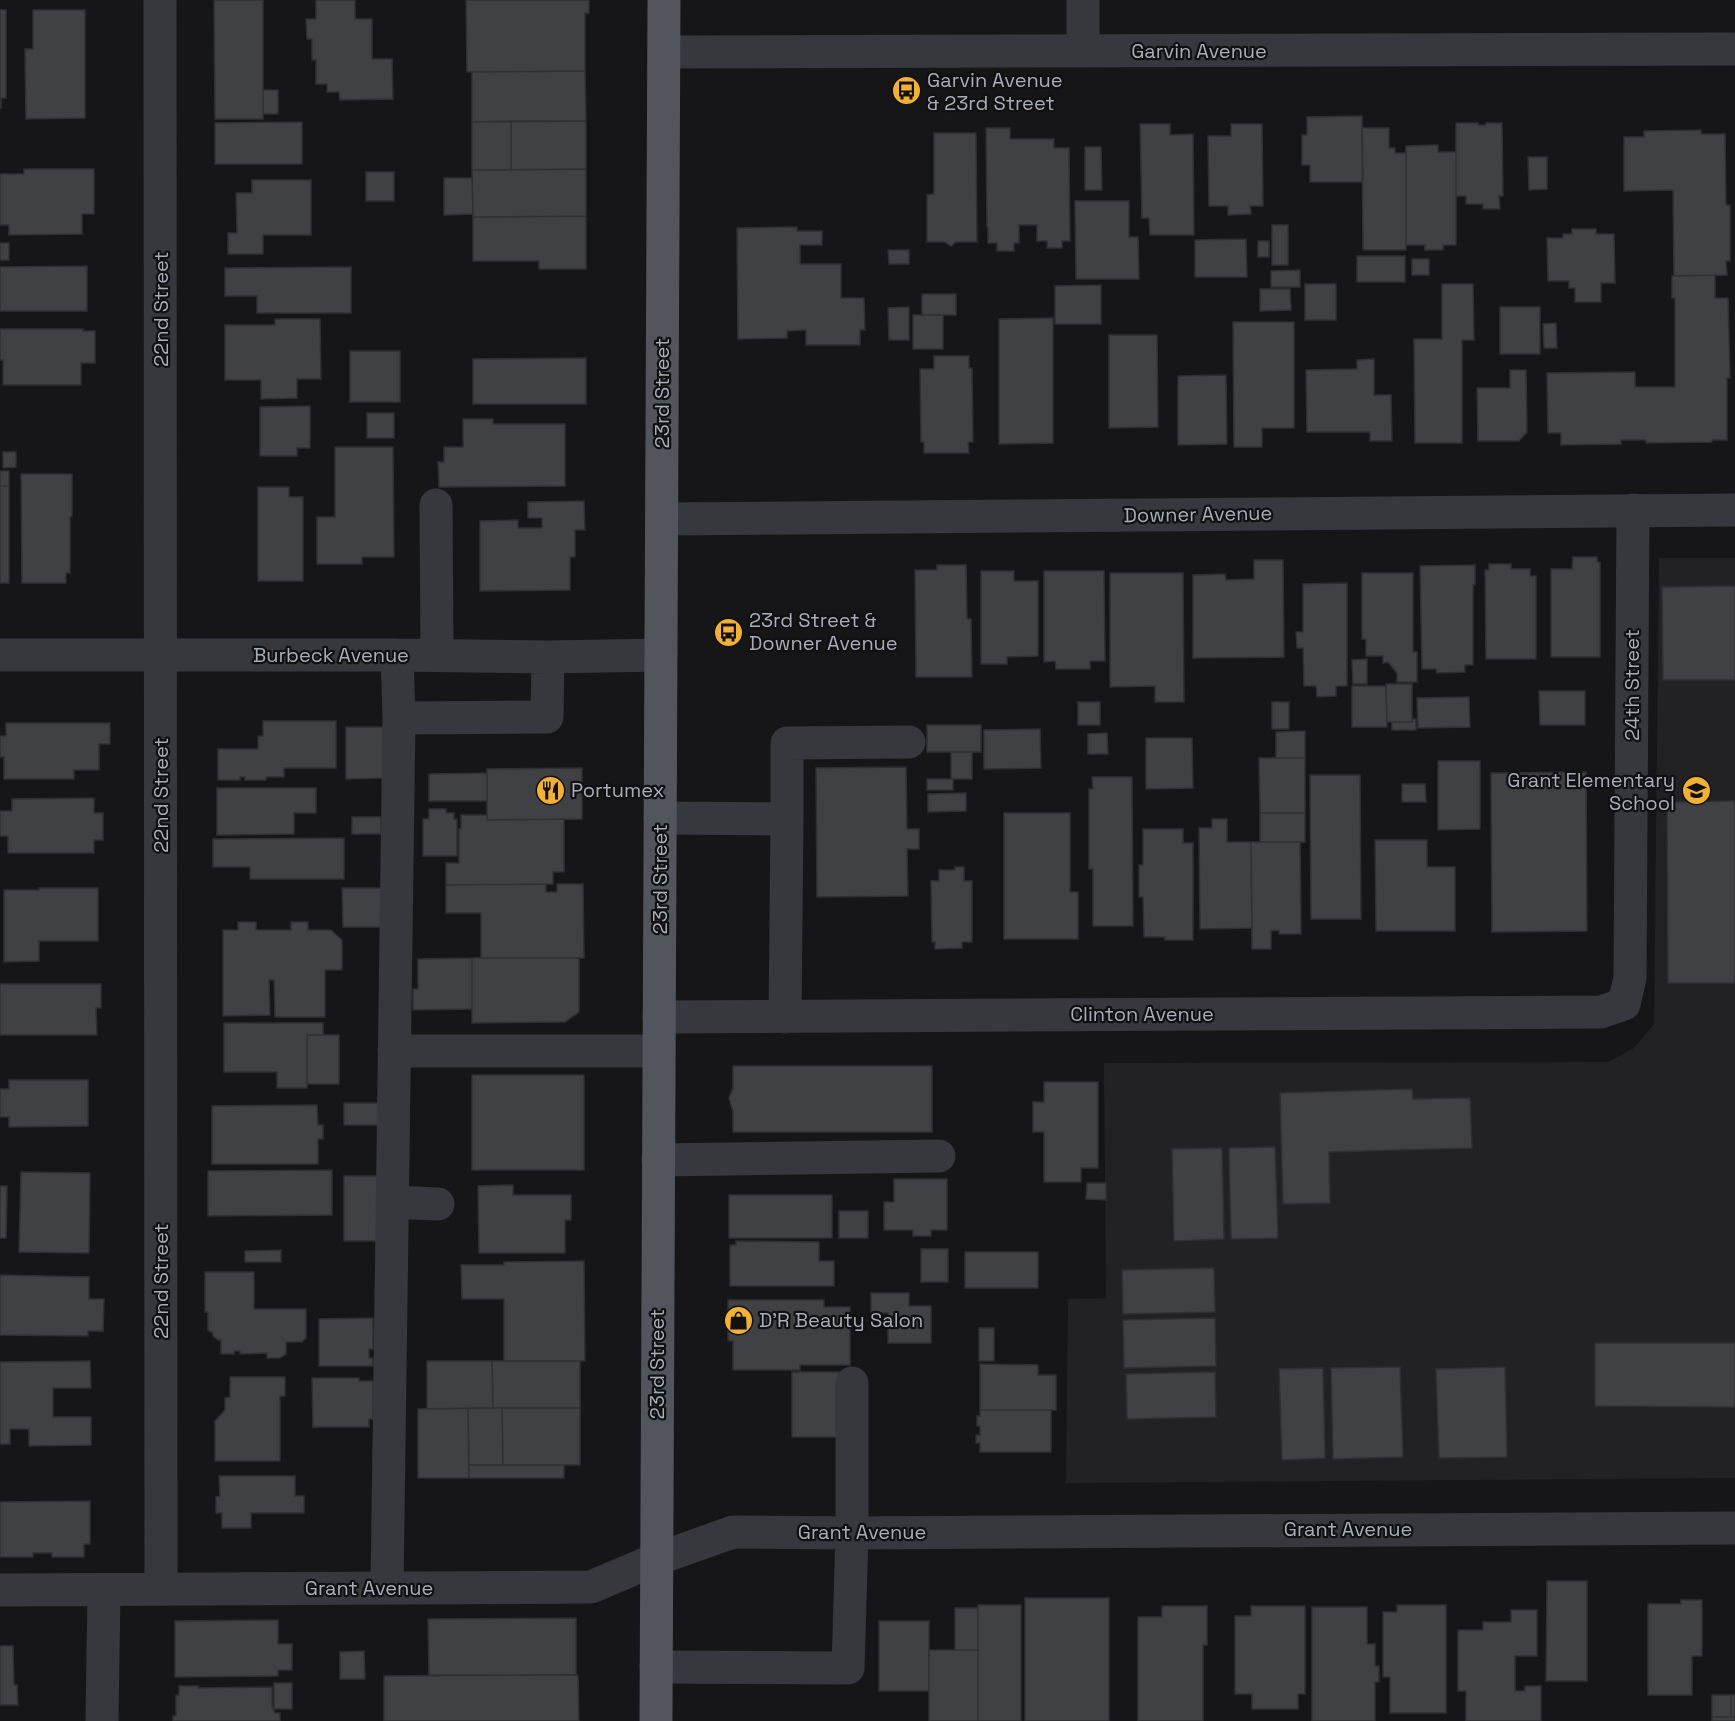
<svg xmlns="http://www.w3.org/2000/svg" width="1735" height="1721" font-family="'Space Grotesk',sans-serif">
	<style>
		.built { fill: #222225 }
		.building { fill: #404145; stroke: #303034; stroke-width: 1.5 }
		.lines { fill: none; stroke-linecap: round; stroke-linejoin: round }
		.minor { stroke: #37383d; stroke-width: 33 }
		.major { stroke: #53555c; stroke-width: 33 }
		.labels { text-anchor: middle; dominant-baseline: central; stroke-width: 4.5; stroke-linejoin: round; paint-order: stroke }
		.street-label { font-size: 20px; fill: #a8adb8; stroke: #111113 }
		.poi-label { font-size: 20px; fill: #a8adb8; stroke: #111113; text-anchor: start }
	</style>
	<rect width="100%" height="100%" fill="#161618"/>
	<!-- built -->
	<path class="built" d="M1659,558H1735V1478L1066,1483L1068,1299L1106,1298L1104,1063L1608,1062L1634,1048L1654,1024Z"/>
	<!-- building -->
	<path class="building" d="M214,0H263V119H215Z
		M316,0H355V19H372V59H392L393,99L340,100L339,92H327V84H316V60H312V39H307L306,19H316Z
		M466,0H589V13H585V71L467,72Z
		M0,10H6V98H1V108H0Z
		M33,10H85V118L26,119L25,49H33Z
		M585,71L586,121L472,122V72Z
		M263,90H278V114H263Z
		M1362,116L1363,182H1310V165H1302V135H1307V117Z
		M511,121V170H472V122Z
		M511,121H586V169L511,170Z
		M302,122V164H215V123Z
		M1456,123H1478V125H1486V123H1502L1503,196H1499L1500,209H1483V204H1466V196H1456Z
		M1140,124H1170V135L1193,134L1194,235H1150L1149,218H1142Z
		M1231,124H1262L1263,206H1250L1251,214L1228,215V206H1209L1208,136H1231Z
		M986,128H1010V139H1054V148H1069L1070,241H1062V248H1047V241H1037V225H1019V243H1014V251H997V243H988V227H987Z
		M1362,128H1389V148H1395V153H1406V250H1363Z
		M1701,130V134H1725L1726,205H1730V261H1726L1727,275L1674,276L1673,190L1624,191V137H1644V131Z
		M934,133H976L977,242H956L951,246L945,242H927V195L934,194Z
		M1438,145V152H1456V245H1443V250H1425V245H1406V146Z
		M1085,147H1101L1102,190H1085Z
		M1528,157H1547V189L1529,190Z
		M24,169H94V214H82V234L9,235V225H0V174H24Z
		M586,169V216L473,217L472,170Z
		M366,172H394V201H366Z
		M444,178H472L473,214L444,215Z
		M252,180H311V235H263V254H228V233H237L236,193H252Z
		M1075,201H1129V237H1138L1139,279H1076Z
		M586,216V269H539V261H473V217Z
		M1272,225H1288V265H1272Z
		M797,227V231H822V245H800V264H841V298H864L865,330H860V345H806V330L787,331V338L738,339L737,228Z
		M1572,229H1596V234H1614L1615,283H1601V302H1575V288H1569V281H1548L1547,238H1563V234H1572Z
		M1246,239L1247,277H1195V240Z
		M1258,241H1269V257H1258Z
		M0,243H9V260H0Z
		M888,250H909V264H889Z
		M1357,256H1405V282H1357Z
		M1412,259H1429V275H1412Z
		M87,266V311H0V267Z
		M351,267V313H257V296H225V268Z
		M1300,270V287H1271V271Z
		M1715,275V298H1728L1730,378H1727V440H1712V442L1646,443V440H1621V444L1561,445V433H1548L1547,373L1635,372V387H1675V298H1672V276Z
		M1305,284H1336V320H1305Z
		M1442,284H1473L1474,340H1462V443H1415L1414,339H1442Z
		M1101,285V324H1055V286Z
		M1260,289H1290L1291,310L1260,311Z
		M922,294H956V315H922Z
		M909,307V340H889L888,308Z
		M1500,307H1540V354H1500Z
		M913,315H943V349H913Z
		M1053,318V443L999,444V319Z
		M275,319H320L321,379H297V398L261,399V380H225V325H275Z
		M1233,322H1294V428H1262V447H1234Z
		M1556,323L1557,348H1544L1543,324Z
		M0,329H83V331H95V363H81V385H3V360H0Z
		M1109,335H1157L1158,427L1109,428Z
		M350,351H400V402H350Z
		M934,356H969V368H972L973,442H968L969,453H924V442H921L920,369H934Z
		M586,358V404H473V359Z
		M1374,359V395H1391L1392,441H1370V432H1307L1306,370L1357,369V360Z
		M1510,370H1526L1527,432L1519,441H1478L1477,388H1510Z
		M1226,375L1227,444L1178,445V376Z
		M310,406V448H297V456H260V407Z
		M367,413H394V438H367Z
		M463,419H493V424H565V486L439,487L438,462H444V447H463Z
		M335,447H393L394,557H362V564H317V517H335Z
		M3,452H16V467L3,468Z
		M0,471H9V486H0Z
		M21,474H72V516L70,517V573H66V583H22Z
		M0,486H9V583H0Z
		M258,487H289V497H303V581H258Z
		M584,501L585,530H575V557H570V590L480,591V521L518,520V528H542V518H528V502Z
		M1573,557H1597V562H1600V657H1551V569H1572Z
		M1254,560H1283L1284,657L1193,658V575L1225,574L1226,580L1254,579Z
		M1489,564H1511V569H1530V576H1536V659H1486L1485,570H1489Z
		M937,565H966L967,619H971L972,677H916L915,570H937Z
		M1475,565V585H1473V665H1465V672L1437,673L1436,669H1422L1420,566Z
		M981,571H1014V581H1038V656L1007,657V664H981Z
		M1044,571H1104L1105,661H1090V669H1056L1055,661L1044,662Z
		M1110,573H1183L1184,702H1155V686L1110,687Z
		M1362,573H1413V652H1417V682H1397V673L1388,662L1383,663V656H1366V639H1362Z
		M1347,583V686H1336V696L1317,697L1316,686H1304L1303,648H1297L1296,632H1303V584Z
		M1735,586V680H1663L1662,587Z
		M1367,659V684H1353L1352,660Z
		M1386,684H1412V722H1387Z
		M1352,686H1386L1387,727H1352Z
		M1539,691H1585V725H1540Z
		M1469,697L1470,727L1418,728L1417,698Z
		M1078,702H1100V725H1078Z
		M1272,702H1289V729H1272Z
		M1412,719H1416V730H1392V722H1412Z
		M263,721H336V768H284V777H266V780H245V777H240V780H218V749H258V736H263Z
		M6,723H110V744H99V770H74V779H4V757H0V736H6Z
		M927,725H981V752H927Z
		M346,727H386V778L346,779Z
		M1040,729L1041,768L984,769V730Z
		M1305,731V758H1276V732Z
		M1107,733L1108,754H1088V734Z
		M1146,738H1192L1193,788L1146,789Z
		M951,752H972V779H951Z
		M1259,758H1305V813H1260Z
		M1438,761H1480V829L1438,830Z
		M906,767L907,829H919V849H907L908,896L817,897L816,768Z
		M582,768V819L487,820V769Z
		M1586,772L1587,931L1492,932L1491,773Z
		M487,773V801H429V774Z
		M1310,775H1360L1361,919H1311Z
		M1092,777H1132L1133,926H1093V869H1089V789H1093Z
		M927,779H953V790H927Z
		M1402,784H1425L1426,802H1402Z
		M217,788H316V813H294V834L217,835Z
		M966,793V811L928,812V794Z
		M94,798V813H103V840H94V853H8V836H0V811H12V799Z
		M1735,801V983H1668L1667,802Z
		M429,809H446V813H454V819H457V856H423V819H429Z
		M1004,813H1070V892H1078V939H1004Z
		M1260,813H1305V842H1260Z
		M461,815H487V820L564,819V872H553V884L446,885V863H459V829H461Z
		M352,817H381V834H352Z
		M1212,819H1227V842H1251L1252,928L1200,929L1199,828H1212Z
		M1143,829H1183V843H1193V940H1165V937H1144L1143,897H1139V865H1143Z
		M344,838V879H250V867H213V839Z
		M1375,840H1427V867H1455V931H1376Z
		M1251,842H1300L1301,934H1279V930L1271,931V949H1252Z
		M955,867H964V881H972V942H962V948L935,949V942H932L931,881H939V870H955Z
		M546,884V892H557V884H583L584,958H481V913H446V885Z
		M39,888H98V941H39V961L4,962V890H39Z
		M342,888H383V927H343Z
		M238,922H256V930H291V922H308V930H331L342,940V970H325V1017H275L274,980H269L270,1015L223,1016V930H238Z
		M472,958V1009L413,1010V989H418V959Z
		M472,958H579V1012L565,1022L472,1023Z
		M0,984H101V1008H96L97,1035H0Z
		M224,1023H323V1035H307V1088H277V1072H224Z
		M307,1035H339V1084H307Z
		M733,1066H932V1132H733V1112L729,1098L733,1088Z
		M472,1075H584V1170H472Z
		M9,1080H88V1126L9,1127V1117H0V1089H9Z
		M1044,1082H1098V1168H1081V1182H1044V1132H1033V1102H1044Z
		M1412,1089L1413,1099L1470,1098L1472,1148L1329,1152L1330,1203L1283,1204L1280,1093Z
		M344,1103H381L382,1125H344Z
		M317,1105L318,1125H323V1139H318V1164H212V1106Z
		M1275,1147L1278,1238L1231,1239L1229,1148Z
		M1222,1148L1224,1239L1174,1241L1172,1149Z
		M332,1170V1215L208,1216V1171Z
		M21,1172L90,1173L89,1253L19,1252Z
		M344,1176H377L378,1241H344Z
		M894,1179H947V1230H931V1236H913V1230H884V1202H894Z
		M1087,1183H1106V1200L1086,1199Z
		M513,1185V1195H571V1220H565V1253H479L478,1186Z
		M0,1186H7L6,1238H0Z
		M729,1195H832V1238H729Z
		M839,1211H868V1238H839Z
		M736,1241L819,1242V1261H834V1286H730V1245H736Z
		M921,1249H948V1282H921Z
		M281,1250V1262H245V1251Z
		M965,1252H1038V1288H965Z
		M584,1261L585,1361H504V1299H462L461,1265H504V1262Z
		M1214,1268L1215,1312L1123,1314L1122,1270Z
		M205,1272H254V1309H306V1338L302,1342H286V1354L280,1358H267V1353L240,1354V1351H234V1354H221V1340H218L213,1336V1333L208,1330V1312H205Z
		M0,1275L89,1277V1299H104L103,1331H88V1336L0,1335Z
		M871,1293H909V1306H931V1343H888V1313H871Z
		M728,1300H824V1307H850V1365H800V1370H733V1341H728Z
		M373,1318V1349H369V1358H373V1366H319V1319Z
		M1215,1318L1216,1366L1124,1368L1123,1320Z
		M979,1328H994V1361H979Z
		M1595,1343H1735V1407L1595,1406Z
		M90,1361L91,1388H53V1417H91V1445L29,1446V1429H10V1444H0V1362Z
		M427,1361H492L493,1408L427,1409Z
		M492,1361H580V1408H493Z
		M980,1364L1038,1365V1375H1056V1410H980Z
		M1400,1367L1403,1457L1333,1459L1331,1368Z
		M1505,1367L1507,1457L1439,1458L1436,1369Z
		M1323,1368L1325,1458L1282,1460L1279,1369Z
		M792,1372H839V1437H792Z
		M1215,1372L1216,1417L1127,1419L1126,1374Z
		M230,1377H285V1396H280V1461H215V1421L225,1410V1398L230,1397Z
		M312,1378H359V1381H373V1419H369V1427H313Z
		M468,1408L469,1478H418V1409Z
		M468,1408H502L503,1465H469Z
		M502,1408H580V1465H503Z
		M980,1410H1051V1452H980V1443H976V1435H980V1426H977V1416H980Z
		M469,1465H564V1478H469Z
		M219,1476H295V1496H304V1513H251V1528H222V1513H216V1497L220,1496Z
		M90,1501V1544H84V1557H52V1553H33V1557H0V1502Z
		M1547,1581H1587V1681H1546Z
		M1025,1598H1109V1721H1025Z
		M1681,1600H1702V1656H1692V1695H1648V1604H1681Z
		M978,1605H1021V1721H978Z
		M1397,1605H1446V1713H1390V1677H1383V1612H1397Z
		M1162,1606H1207V1645H1203V1721H1138V1617H1162Z
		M1251,1606H1305V1694H1298V1709H1252V1694H1235V1616H1251Z
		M1312,1607H1367V1644H1375V1666H1379V1682H1375V1721H1312Z
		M955,1608H978V1650H955Z
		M1511,1610H1537V1656H1515V1691H1525V1686H1541V1721H1466V1691H1458V1630H1483V1622H1511Z
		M576,1618V1675H429L428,1619Z
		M278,1620V1644H292V1670H278V1676L175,1677V1621Z
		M879,1621H929V1691H879Z
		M0,1646H13L14,1685H17L18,1705H0Z
		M929,1650H978V1721H929Z
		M364,1651L365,1679H340V1652Z
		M578,1675L579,1721H384V1676Z
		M274,1683H292V1709H274Z
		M179,1686H198V1688L272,1687V1706L275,1713H280V1721H173V1716H176V1695H179Z
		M1712,1695H1731V1717H1712Z
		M1731,1695H1735V1717H1731Z
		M1712,1717H1735V1721H1712Z"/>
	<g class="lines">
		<!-- minor -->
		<path class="minor" d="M160,0L161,1589
			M1083,0V51
			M664,52L1735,49
			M436,505L437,655
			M662,519L1735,510
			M0,655H397L548,657L661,655
			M399,718L547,717L548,657
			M660,818L787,819L785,1017
			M787,819V743L909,742
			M659,1017L1601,1012L1624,1004L1630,978L1633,510
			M394,1051H659
			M658,1160L939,1156
			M392,1202L438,1204
			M387,1588L399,718L397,655
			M0,1590L591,1587L657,1559L733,1532L852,1533L1735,1528
			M656,1667L848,1668L852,1533V1383
			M102,1721L104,1590"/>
		<!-- major -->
		<path class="major" d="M656,1721L664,0"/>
	</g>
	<!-- icons -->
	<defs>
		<symbol id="bus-disc" viewBox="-11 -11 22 22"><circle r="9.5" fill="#f2b134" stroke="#111113"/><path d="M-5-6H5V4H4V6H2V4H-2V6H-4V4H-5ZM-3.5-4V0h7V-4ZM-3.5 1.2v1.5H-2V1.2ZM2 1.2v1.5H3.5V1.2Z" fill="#111"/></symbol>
		<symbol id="restaurant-disc" viewBox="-11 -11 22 22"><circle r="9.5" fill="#f2b134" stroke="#111113"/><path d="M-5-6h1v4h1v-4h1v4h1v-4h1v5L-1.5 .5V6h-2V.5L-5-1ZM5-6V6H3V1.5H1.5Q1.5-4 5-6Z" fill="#111"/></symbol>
		<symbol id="school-disc" viewBox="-11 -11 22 22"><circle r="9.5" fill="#f2b134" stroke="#111113"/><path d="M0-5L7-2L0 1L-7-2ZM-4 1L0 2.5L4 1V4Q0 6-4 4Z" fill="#111"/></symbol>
		<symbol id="shop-disc" viewBox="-11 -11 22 22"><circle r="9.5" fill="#f2b134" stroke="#111113"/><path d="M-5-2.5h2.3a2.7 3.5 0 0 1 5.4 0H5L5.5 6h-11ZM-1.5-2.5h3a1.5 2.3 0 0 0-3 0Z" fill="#111"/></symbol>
	</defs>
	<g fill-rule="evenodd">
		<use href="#bus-disc" x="890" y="74" width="33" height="33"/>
		<use href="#bus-disc" x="712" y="616" width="33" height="33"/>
		<use href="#restaurant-disc" x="534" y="774" width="33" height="33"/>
		<use href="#school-disc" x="1680" y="774" width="33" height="33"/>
		<use href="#shop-disc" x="722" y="1304" width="33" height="33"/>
	</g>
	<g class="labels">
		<!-- street labels -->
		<g class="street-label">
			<text x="1199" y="51">Garvin Avenue</text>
			<text transform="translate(161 309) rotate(-90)">22nd Street</text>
			<text transform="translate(662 393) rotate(-90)">23rd Street</text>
			<text transform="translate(1198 514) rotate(-1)">Downer Avenue</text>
			<text x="331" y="655">Burbeck Avenue</text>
			<text transform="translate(1632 685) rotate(-90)">24th Street</text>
			<text transform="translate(161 795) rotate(-90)">22nd Street</text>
			<text transform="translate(660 879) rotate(-90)">23rd Street</text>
			<text x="1142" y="1014">Clinton Avenue</text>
			<text transform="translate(161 1281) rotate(-90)">22nd Street</text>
			<text transform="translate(657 1364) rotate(-90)">23rd Street</text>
			<text x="1348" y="1529">Grant Avenue</text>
			<text x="862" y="1532">Grant Avenue</text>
			<text x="369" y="1588">Grant Avenue</text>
		</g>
		<!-- poi labels -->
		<g class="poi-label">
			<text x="927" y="80">Garvin Avenue<tspan x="927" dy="23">&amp; 23rd Street</tspan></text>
			<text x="749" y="620">23rd Street &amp;<tspan x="749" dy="23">Downer Avenue</tspan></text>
			<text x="1675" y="780" text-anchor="end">Grant Elementary<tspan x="1675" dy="23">School</tspan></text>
			<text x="571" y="790">Portumex</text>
			<text x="759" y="1320">D’R Beauty Salon</text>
		</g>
	</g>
</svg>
